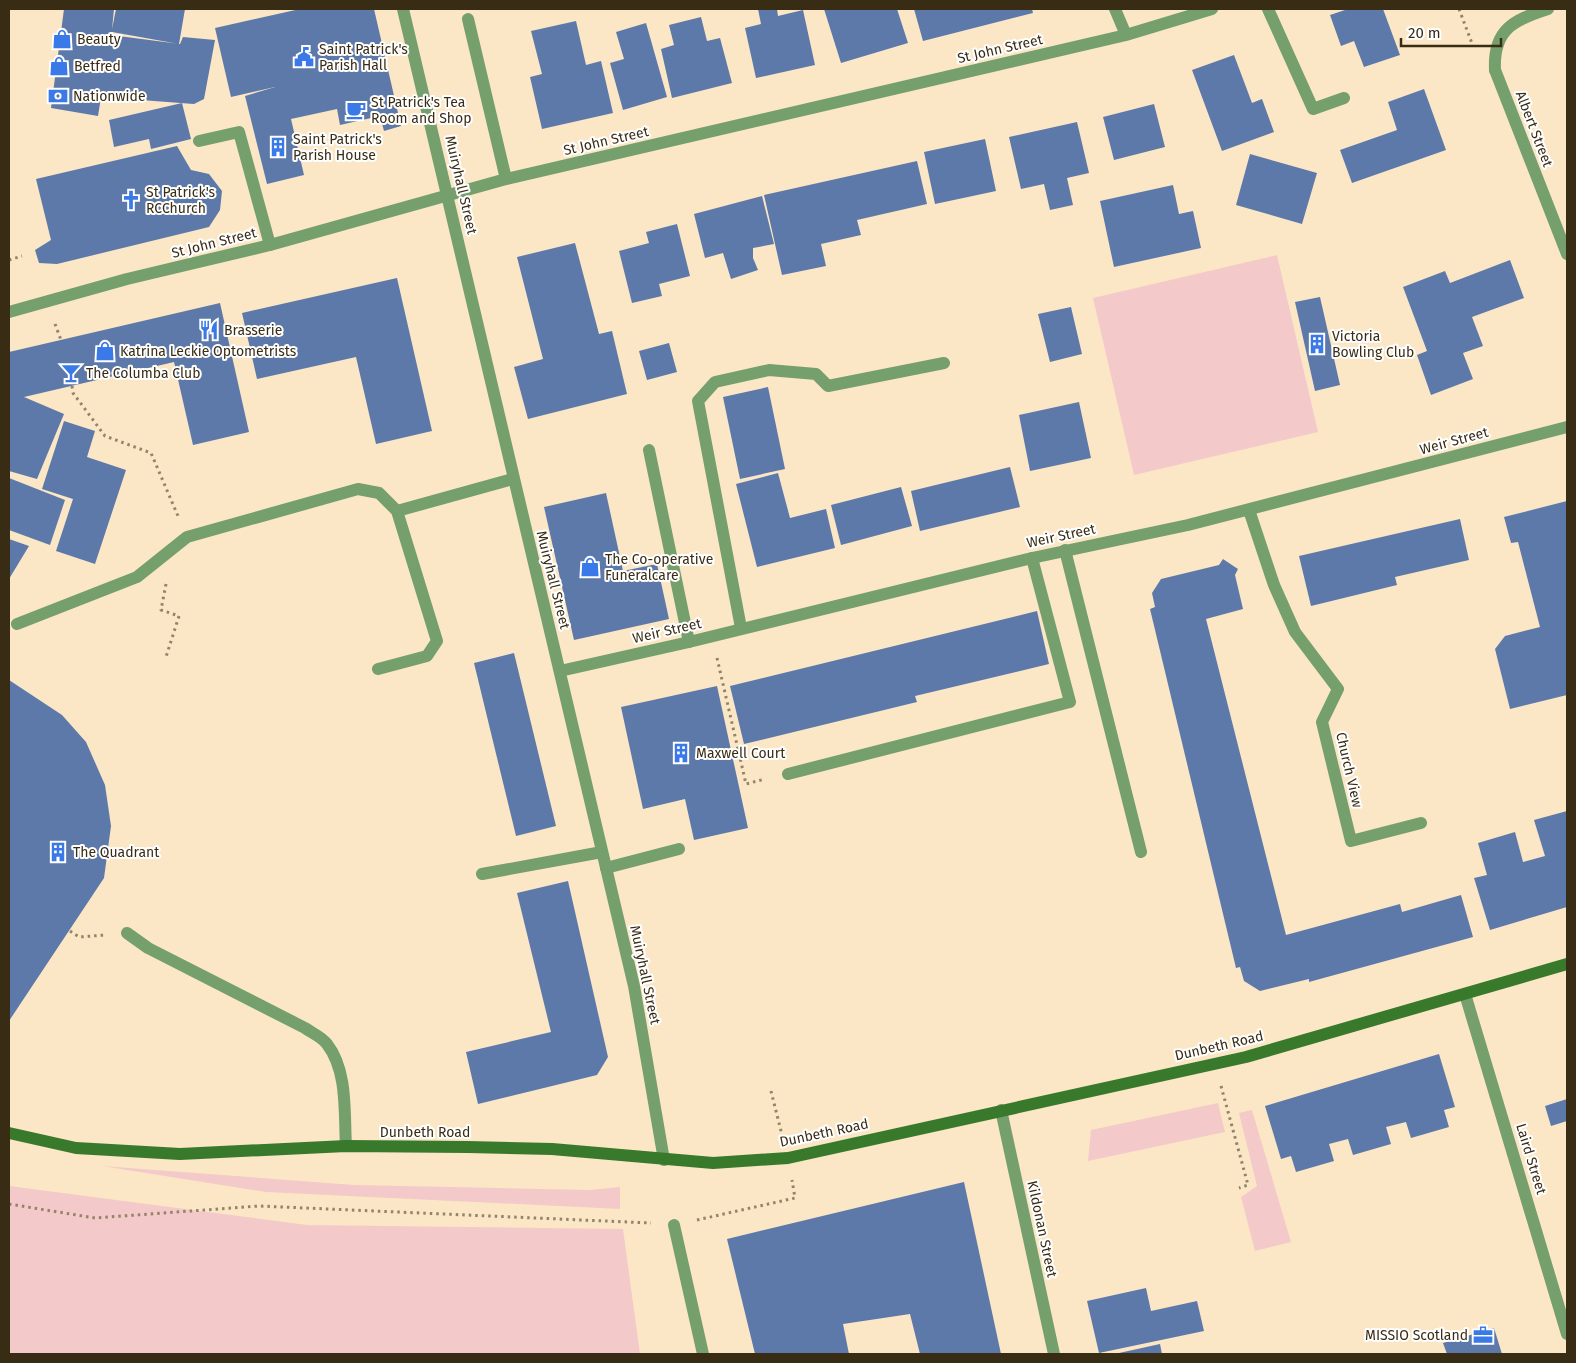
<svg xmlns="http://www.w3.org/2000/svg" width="1576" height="1363" font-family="'Fira Sans',sans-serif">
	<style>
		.green { fill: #f3cac9 }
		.building { fill: #5d79a9 }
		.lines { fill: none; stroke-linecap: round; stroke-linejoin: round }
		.path { stroke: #938368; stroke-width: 3; stroke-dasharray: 2.5 4; stroke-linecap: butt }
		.lane { stroke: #759f6d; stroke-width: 12 }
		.street { stroke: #759f6d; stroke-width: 12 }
		.secondary { stroke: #39792c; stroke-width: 12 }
		.labels { text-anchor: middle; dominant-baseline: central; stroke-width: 4; stroke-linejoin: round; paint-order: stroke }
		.poi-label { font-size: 14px; fill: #392c15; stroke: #fff; text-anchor: start }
		.street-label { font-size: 14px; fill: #392c15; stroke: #fff }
	</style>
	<rect width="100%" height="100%" fill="#fbe7c6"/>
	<!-- green -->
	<path class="green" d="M1277,255L1318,432L1134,475L1093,298Z
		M1218,1103L1225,1132L1088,1161L1091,1130Z
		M1252,1110L1291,1242L1255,1251L1241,1197L1257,1186L1239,1113Z
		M102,1166L354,1185L590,1190L620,1187V1209L266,1192Z
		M9,1186L307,1225L623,1229L640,1354H9Z"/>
	<!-- building -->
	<path class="building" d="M64,9H114L112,29L116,9H185L179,44L112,32L111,35L180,44L183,37L215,40L204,99L194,104L101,97L98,116L51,108Z
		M300,9H374L401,126L384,131L380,116L340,125L337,109L291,119L304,175L267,184L245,96L275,87L231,97L215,28Z
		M758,9H777L778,16L803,10L815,65L756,78L745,28L761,24Z
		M824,9H897L908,43L841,63Z
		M914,9H1032L1033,13L923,41Z
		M1348,9H1383L1400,55L1364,67L1354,41L1341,46L1330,15Z
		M701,17L707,41L720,38L732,83L672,98L661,49L674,45L669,25Z
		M576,21L586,65L601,61L613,113L542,129L530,77L542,74L531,31Z
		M646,23L667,97L623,110L610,63L624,59L616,32Z
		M1234,55L1252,103L1262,99L1274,132L1222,151L1192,70Z
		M1424,89L1446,150L1352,183L1340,150L1397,130L1388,102Z
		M182,103L191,139L151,149L149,139L114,147L109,120Z
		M1154,104L1165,147L1114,160L1103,117Z
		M1077,122L1089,173L1067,178L1073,205L1050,210L1044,184L1021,189L1009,137Z
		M985,139L996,191L935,204L924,152Z
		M177,146L191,170L209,174L222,191L220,210L209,227L57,264L39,263L35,250L51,240L36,179Z
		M1250,154L1317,173L1302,224L1236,205Z
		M917,161L927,204L857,220L861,235L821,244L826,266L782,275L764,195Z
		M1173,185L1179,214L1193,211L1201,248L1114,267L1100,201Z
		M762,196L774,244L753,248V258L758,270L731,279L723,253L705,258L694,214Z
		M677,224L690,276L659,284L662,296L632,303L619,251L649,243L646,232Z
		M575,243L599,334L612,331L627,394L528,419L514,367L543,359L517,257Z
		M1510,260L1524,298L1472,317L1483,346L1463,353L1473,379L1431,395L1417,355L1427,351L1403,287L1445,271L1450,283Z
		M397,278L432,431L376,444L356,357L257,379L242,313Z
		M1320,297L1340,385L1315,391L1295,302Z
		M220,303L249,432L193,445L174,362L24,397L64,414L37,479L9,471V352Z
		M1071,307L1082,354L1050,362L1038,314Z
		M669,343L677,372L647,380L639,351Z
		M768,387L785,469L740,479L723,397Z
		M1079,402L1091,458L1030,471L1019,415Z
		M64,421L95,431L87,457L126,470L95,564L56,551L73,499L42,489Z
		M1010,467L1020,507L920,531L911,491Z
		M778,473L790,518L826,509L835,548L757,567L736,484Z
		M9,478L65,500L50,545L9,530Z
		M901,487L912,526L841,545L831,505Z
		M606,493L623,571L657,564L669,619L574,640L544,507Z
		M1567,501V695L1510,709L1495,649L1505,636L1540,627L1518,542L1511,543L1504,517Z
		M1460,519L1469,560L1395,577L1397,585L1311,606L1299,556Z
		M9,539L29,546L9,579Z
		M1223,559L1238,569L1235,575L1243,609L1206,619L1286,935L1400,904L1402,912L1461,895L1473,937L1309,982V979L1260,991L1244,981L1240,967L1236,968L1150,609L1155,607L1152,593L1161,579L1219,565Z
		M1037,611L1049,664L915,696L917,702L744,744L730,686Z
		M514,653L556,826L516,836L474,663Z
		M9,680L62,715L86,742L105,785L111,826L104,878L9,1021Z
		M717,686L748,828L694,840L685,799L643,809L621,707Z
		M1567,811V907L1490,930L1474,878L1487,875L1478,843L1515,832L1523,862L1545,856L1534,820Z
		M568,881L608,1057L597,1075L478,1104L466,1052L551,1032L517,893Z
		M1439,1054L1455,1107L1444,1110L1449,1127L1411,1138L1406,1122L1386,1127L1391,1144L1353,1155L1348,1139L1329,1144L1334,1161L1296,1172L1291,1156L1281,1159L1265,1106Z
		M1567,1099V1121L1551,1126L1545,1106Z
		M964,1182L1001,1354H920L910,1314L843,1324L849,1354H755L727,1239Z
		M1146,1288L1151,1311L1197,1301L1204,1331L1099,1353L1087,1301Z
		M1494,1328L1502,1354H1447L1443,1343Z
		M1160,1344L1162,1354H1119V1353Z"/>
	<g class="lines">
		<!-- path -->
		<path class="path" d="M1459,9L1473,46
			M9,260L22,256
			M55,324L61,340
			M72,386L73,393L105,436L151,453L178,516
			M166,584L161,610L179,616L166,657
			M717,658L746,784L765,779
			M70,931L79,937L105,935
			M1221,1086L1248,1185L1239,1188
			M771,1091L782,1135
			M9,1204L95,1218L259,1206L651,1223
			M697,1220L795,1198L792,1180"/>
		<!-- lane -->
		<path class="lane" d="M468,19L506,179
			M1495,70C1493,30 1513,20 1548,9
			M199,141L239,132L270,245
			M649,450L689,642
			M1065,550L1141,852
			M17,624L137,577L187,537L358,489L379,493L397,511L513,479
			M741,628L698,401L715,382L769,370L816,374L828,386L944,363
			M378,669L427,656L437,641L397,511
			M788,774L1070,702L1032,558
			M606,868L679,849
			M482,874L602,852
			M127,933L148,948L305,1028C312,1033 322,1037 327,1044C348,1071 344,1113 346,1146"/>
		<!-- street -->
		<path class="street" d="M403,9L634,986L664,1160
			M1115,9L1126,35
			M1268,9L1313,109L1344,98
			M1495,70L1567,254
			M9,312L127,279L270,245L506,179L1126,35L1212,9
			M1249,510L1274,585L1295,632L1338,689L1322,722L1351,841L1421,823
			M560,671L689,642L1032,558L1188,525L1567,427
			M1465,994L1567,1334
			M1001,1110L1054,1354
			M674,1225L703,1354"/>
		<!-- secondary -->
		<path class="secondary" d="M9,1133L76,1148L180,1154L346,1146L468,1147L552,1149L713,1163L788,1158L1246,1057L1567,964"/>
	</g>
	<!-- icons -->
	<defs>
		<symbol id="shop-bare" viewBox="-9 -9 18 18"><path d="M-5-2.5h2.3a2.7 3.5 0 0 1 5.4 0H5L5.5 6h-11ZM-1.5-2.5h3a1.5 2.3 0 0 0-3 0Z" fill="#397ae8" stroke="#fff" stroke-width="2.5" paint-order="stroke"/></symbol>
		<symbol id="civic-bare" viewBox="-9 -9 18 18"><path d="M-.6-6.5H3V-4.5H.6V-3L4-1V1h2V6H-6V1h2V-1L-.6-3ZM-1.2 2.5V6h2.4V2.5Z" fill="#397ae8" stroke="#fff" stroke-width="2.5" paint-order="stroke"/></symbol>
		<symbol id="bank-bare" viewBox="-9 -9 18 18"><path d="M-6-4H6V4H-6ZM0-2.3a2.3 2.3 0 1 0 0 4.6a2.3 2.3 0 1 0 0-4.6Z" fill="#397ae8" stroke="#fff" stroke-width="2.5" paint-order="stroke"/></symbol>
		<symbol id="cafe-bare" viewBox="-9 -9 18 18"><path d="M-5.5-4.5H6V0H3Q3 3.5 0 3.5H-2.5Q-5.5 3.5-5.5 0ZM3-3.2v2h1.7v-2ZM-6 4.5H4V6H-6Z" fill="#397ae8" stroke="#fff" stroke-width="2.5" paint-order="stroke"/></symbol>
		<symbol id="building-bare" viewBox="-9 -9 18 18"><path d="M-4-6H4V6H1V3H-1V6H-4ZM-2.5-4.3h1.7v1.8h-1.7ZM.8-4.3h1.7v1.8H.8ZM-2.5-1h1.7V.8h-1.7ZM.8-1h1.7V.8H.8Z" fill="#397ae8" stroke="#fff" stroke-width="2.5" paint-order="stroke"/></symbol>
		<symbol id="church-bare" viewBox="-9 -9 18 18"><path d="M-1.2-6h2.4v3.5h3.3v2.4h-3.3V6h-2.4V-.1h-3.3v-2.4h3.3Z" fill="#397ae8" stroke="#fff" stroke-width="2.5" paint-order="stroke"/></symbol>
		<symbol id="restaurant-bare" viewBox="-9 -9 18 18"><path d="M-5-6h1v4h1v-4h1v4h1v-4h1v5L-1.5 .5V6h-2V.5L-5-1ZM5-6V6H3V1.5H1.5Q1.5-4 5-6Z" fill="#397ae8" stroke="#fff" stroke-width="2.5" paint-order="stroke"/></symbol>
		<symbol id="bar-bare" viewBox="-9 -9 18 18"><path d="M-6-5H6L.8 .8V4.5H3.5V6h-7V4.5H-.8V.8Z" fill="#397ae8" stroke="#fff" stroke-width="2.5" paint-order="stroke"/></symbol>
		<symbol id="office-bare" viewBox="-9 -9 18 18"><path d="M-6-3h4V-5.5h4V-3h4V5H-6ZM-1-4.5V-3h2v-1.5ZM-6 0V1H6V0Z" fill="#397ae8" stroke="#fff" stroke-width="2.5" paint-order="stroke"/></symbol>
	</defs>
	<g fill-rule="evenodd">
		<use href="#shop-bare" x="48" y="25" width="28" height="28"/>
		<use href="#civic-bare" x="290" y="43" width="28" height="28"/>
		<use href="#shop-bare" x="45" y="52" width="28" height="28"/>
		<use href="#bank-bare" x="44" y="82" width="28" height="28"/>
		<use href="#cafe-bare" x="342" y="96" width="28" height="28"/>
		<use href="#building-bare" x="264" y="133" width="28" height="28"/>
		<use href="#church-bare" x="117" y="186" width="28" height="28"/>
		<use href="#restaurant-bare" x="195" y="316" width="28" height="28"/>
		<use href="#building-bare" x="1303" y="330" width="28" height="28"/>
		<use href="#shop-bare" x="91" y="337" width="28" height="28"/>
		<use href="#bar-bare" x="57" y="359" width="28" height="28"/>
		<use href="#shop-bare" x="576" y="553" width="28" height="28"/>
		<use href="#building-bare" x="667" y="739" width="28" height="28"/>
		<use href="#building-bare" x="44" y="838" width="28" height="28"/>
		<use href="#office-bare" x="1469" y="1321" width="28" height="28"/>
	</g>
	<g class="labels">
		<!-- poi labels -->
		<g class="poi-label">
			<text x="77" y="39">Beauty</text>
			<text x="319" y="49">Saint Patrick's<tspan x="319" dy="16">Parish Hall</tspan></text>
			<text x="74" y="66">Betfred</text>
			<text x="73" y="96">Nationwide</text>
			<text x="371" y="102">St Patrick's Tea<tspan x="371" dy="16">Room and Shop</tspan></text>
			<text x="293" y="139">Saint Patrick's<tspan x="293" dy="16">Parish House</tspan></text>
			<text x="146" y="192">St Patrick's<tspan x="146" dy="16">RCChurch</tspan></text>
			<text x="224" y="330">Brasserie</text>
			<text x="1332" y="336">Victoria<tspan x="1332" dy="16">Bowling Club</tspan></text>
			<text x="120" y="351">Katrina Leckie Optometrists</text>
			<text x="86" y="373">The Columba Club</text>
			<text x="605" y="559">The Co-operative<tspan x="605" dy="16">Funeralcare</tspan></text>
			<text x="696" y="753">Maxwell Court</text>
			<text x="73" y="852">The Quadrant</text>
			<text x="1468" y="1335" text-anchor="end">MISSIO Scotland</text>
		</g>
		<!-- street labels -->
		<g class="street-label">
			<text transform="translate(1000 49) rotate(-13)">St John Street</text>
			<text transform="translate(1534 129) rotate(69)">Albert Street</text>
			<text transform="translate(606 141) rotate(-13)">St John Street</text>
			<text transform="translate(461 185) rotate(77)">Muiryhall Street</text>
			<text transform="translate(214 243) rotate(-14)">St John Street</text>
			<text transform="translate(1454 441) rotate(-15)">Weir Street</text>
			<text transform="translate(1061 536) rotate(-12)">Weir Street</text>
			<text transform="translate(553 580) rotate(76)">Muiryhall Street</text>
			<text transform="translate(667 631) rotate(-13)">Weir Street</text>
			<text transform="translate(1349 770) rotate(77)">Church View</text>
			<text transform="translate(645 975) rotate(78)">Muiryhall Street</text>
			<text transform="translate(1219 1046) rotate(-13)">Dunbeth Road</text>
			<text x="425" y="1132">Dunbeth Road</text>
			<text transform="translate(824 1133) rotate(-12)">Dunbeth Road</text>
			<text transform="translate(1531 1159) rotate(73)">Laird Street</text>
			<text transform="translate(1042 1229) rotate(78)">Kildonan Street</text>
		</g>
	</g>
	<!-- border -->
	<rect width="1576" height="1363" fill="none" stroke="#392c15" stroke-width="20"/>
	<!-- scale -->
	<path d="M1401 38v8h100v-8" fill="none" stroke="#392c15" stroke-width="2.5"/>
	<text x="1408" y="38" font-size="15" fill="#392c15" stroke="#ffffff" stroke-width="4" paint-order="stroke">20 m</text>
</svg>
